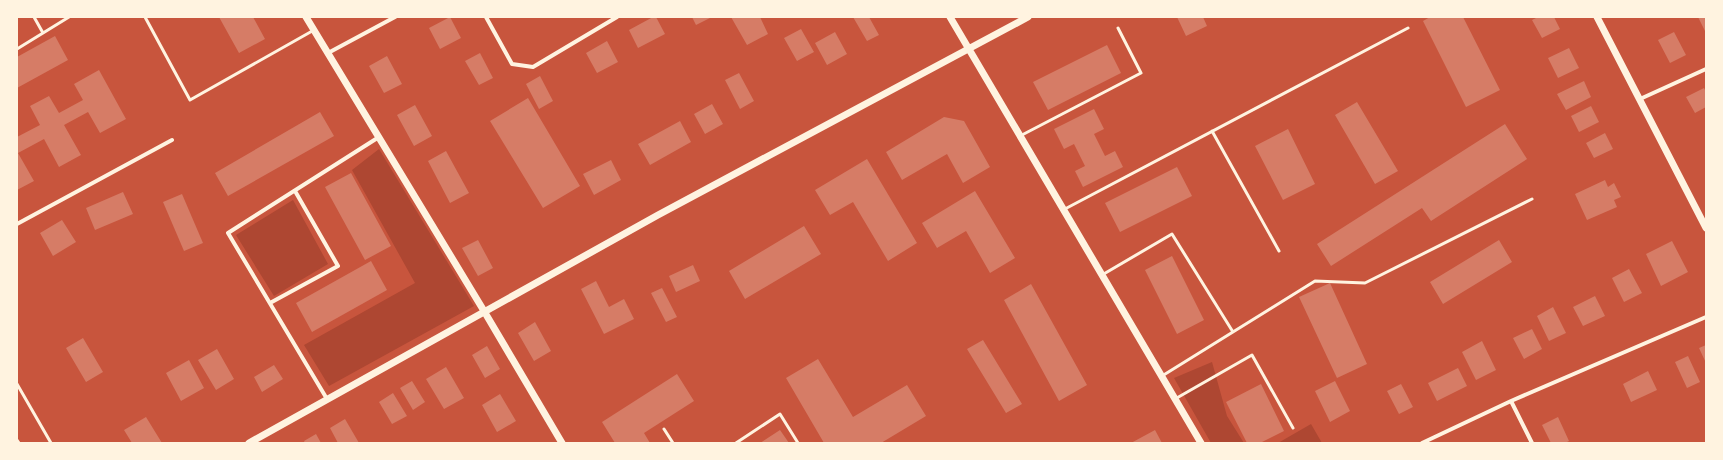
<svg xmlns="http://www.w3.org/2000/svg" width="1723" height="460" font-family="Ubuntu,sans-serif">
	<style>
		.green { fill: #ae4732 }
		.building { fill: #d67c66 }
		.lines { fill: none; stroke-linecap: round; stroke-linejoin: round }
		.service { stroke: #fff3e0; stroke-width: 3 }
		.minor { stroke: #fff3e0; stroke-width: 4 }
		.tertiary { stroke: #fff3e0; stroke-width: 7 }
	</style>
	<rect width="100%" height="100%" fill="#c8553d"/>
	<!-- green -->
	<path class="green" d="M379,149L474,306L329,386L304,345L415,283L352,170Z
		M293,200L328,264L274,296L236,235Z
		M1212,362L1227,416L1244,443H1211L1174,378Z
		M1311,424L1322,443H1278Z"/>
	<!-- building -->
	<path class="building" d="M219,17H253L265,39L239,53Z
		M450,17L461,38L440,49L429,28Z
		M653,17H656L665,34L638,48L629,30Z
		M692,17H712L696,25Z
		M731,17H760L768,34L747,45Z
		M853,17H869L879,35L867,41Z
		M1177,17H1203L1207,26L1186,36Z
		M1430,17H1463L1500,90L1466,107L1423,21Z
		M1538,17H1554L1560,29L1542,38L1532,20Z
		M1698,17H1706V33Z
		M801,29L814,52L797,61L784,38Z
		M835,32L847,54L827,65L815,43Z
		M1674,32L1686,55L1670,63L1658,40Z
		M55,36L68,60L17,88V57Z
		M607,41L618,62L597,73L586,53Z
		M1107,45L1121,73L1048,110L1033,82Z
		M1569,48L1579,68L1558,78L1548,58Z
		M480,53L493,78L479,85L465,61Z
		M387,56L402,84L384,93L369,66Z
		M99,70L126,119L100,133L88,112L64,125L81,155L59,167L44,139L18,153L34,181L17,190V137L40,125L30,106L49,96L59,113L83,100L74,84Z
		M739,73L754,101L740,109L725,80Z
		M540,76L553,101L539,109L526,84Z
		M1584,81L1591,97L1566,110L1557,94Z
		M1704,88L1706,92V107L1695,113L1686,97Z
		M528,98L580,186L543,208L490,121Z
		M1357,102L1398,171L1375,184L1335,115Z
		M712,104L723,124L705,134L694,114Z
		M415,105L432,136L414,146L397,115Z
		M1591,106L1599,122L1579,132L1571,116Z
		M1094,109L1104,129L1094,134L1105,156L1115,151L1123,167L1083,187L1075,171L1085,166L1074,144L1064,149L1054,129Z
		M320,112L334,136L228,196L215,173Z
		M944,117L964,121L990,167L963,183L947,154L902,180L886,152Z
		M680,121L691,142L650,165L638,144Z
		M1505,124L1527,159L1431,221L1422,208L1331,266L1317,244Z
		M1288,129L1315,184L1283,200L1255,146Z
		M1605,133L1613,149L1594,158L1586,143Z
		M446,151L469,193L450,203L428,161Z
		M867,159L917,243L888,261L853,202L830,215L815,190Z
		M611,160L621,180L594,195L583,174Z
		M1177,167L1192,196L1120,232L1105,203Z
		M351,173L391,246L365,260L325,187Z
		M1605,180L1608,187L1614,183L1621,197L1614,200L1617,207L1587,220L1575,194Z
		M975,191L1015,258L990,273L966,231L937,248L922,223Z
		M123,192L133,214L95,230L86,208Z
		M182,194L203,243L184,251L163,202Z
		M62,220L76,242L53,256L40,233Z
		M804,226L821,254L745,299L729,271Z
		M478,240L493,268L478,276L462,248Z
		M1499,240L1512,262L1443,304L1430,282Z
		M1672,241L1688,272L1661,286L1646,254Z
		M1172,256L1204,320L1177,334L1145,270Z
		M371,261L387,290L312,332L296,303Z
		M693,265L700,281L676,292L669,276Z
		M1629,269L1642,293L1624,302L1612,278Z
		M596,281L609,307L624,299L634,319L604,334L581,289Z
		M1330,283L1367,364L1337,378L1299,297Z
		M1031,284L1087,385L1059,401L1004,300Z
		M662,288L677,317L666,322L651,293Z
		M1595,296L1605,316L1583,326L1573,307Z
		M1553,307L1566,333L1549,341L1537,316Z
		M535,322L551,351L534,361L518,333Z
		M1532,329L1542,349L1524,359L1513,338Z
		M83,338L103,372L86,382L66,348Z
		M983,340L1022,404L1006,413L967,349Z
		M1482,341L1496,370L1476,380L1462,352Z
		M1706,345V363L1699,348Z
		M487,346L500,369L485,378L472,355Z
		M217,349L234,379L216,390L198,360Z
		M1688,356L1700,382L1687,388L1675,362Z
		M818,359L853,417L907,385L926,416L881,443H824L786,378Z
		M189,360L204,388L181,401L166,373Z
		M274,365L283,379L262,392L254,377Z
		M446,367L464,398L444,409L426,379Z
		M1458,368L1467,386L1437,401L1428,383Z
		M1648,371L1657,390L1631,402L1623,384Z
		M677,374L694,401L644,433L650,443H615L602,422Z
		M412,381L425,402L413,410L400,388Z
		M1335,381L1350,411L1330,422L1315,391Z
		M1261,384L1284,431L1260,443H1247L1226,402Z
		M1401,384L1413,407L1399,414L1387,391Z
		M393,393L407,416L392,424L379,402Z
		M500,394L516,421L497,432L482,405Z
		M146,417L162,443H132L124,430Z
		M1558,417L1569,441L1565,443H1551L1542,425Z
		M345,419L359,443H338L330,428Z
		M780,430L789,443H760Z
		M1155,430L1162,443H1131Z
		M316,434L321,443H305L304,441Z"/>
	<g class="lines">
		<!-- service -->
		<path class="service" d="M34,17L43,33
			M145,17L190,100L314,30
			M17,49L69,17
			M1212,131L1279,251
			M1020,136L1141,73L1118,28
			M1063,210L1408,28
			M1102,275L1172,234L1233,332
			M1162,376L1315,281L1365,283L1532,199
			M17,384L51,443
			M1175,399L1252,355L1293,428
			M664,429L673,443
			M17,440L19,443
			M736,443L780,414L798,443"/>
		<!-- minor -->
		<path class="minor" d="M486,17L512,64L533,67L617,17
			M328,53L395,17
			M1640,99L1706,69
			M17,224L172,140
			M270,303L338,266L295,191
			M327,399L228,233L379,137
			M1511,401L1532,443
			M1422,443L1511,401L1706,317"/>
		<!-- tertiary -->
		<path class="tertiary" d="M306,17L484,311L562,443
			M950,17L1201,443
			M1597,17L1706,228
			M249,443L658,215L1028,17"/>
	</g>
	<!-- border -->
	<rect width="1723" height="460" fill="none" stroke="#fff3e0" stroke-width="36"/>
</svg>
